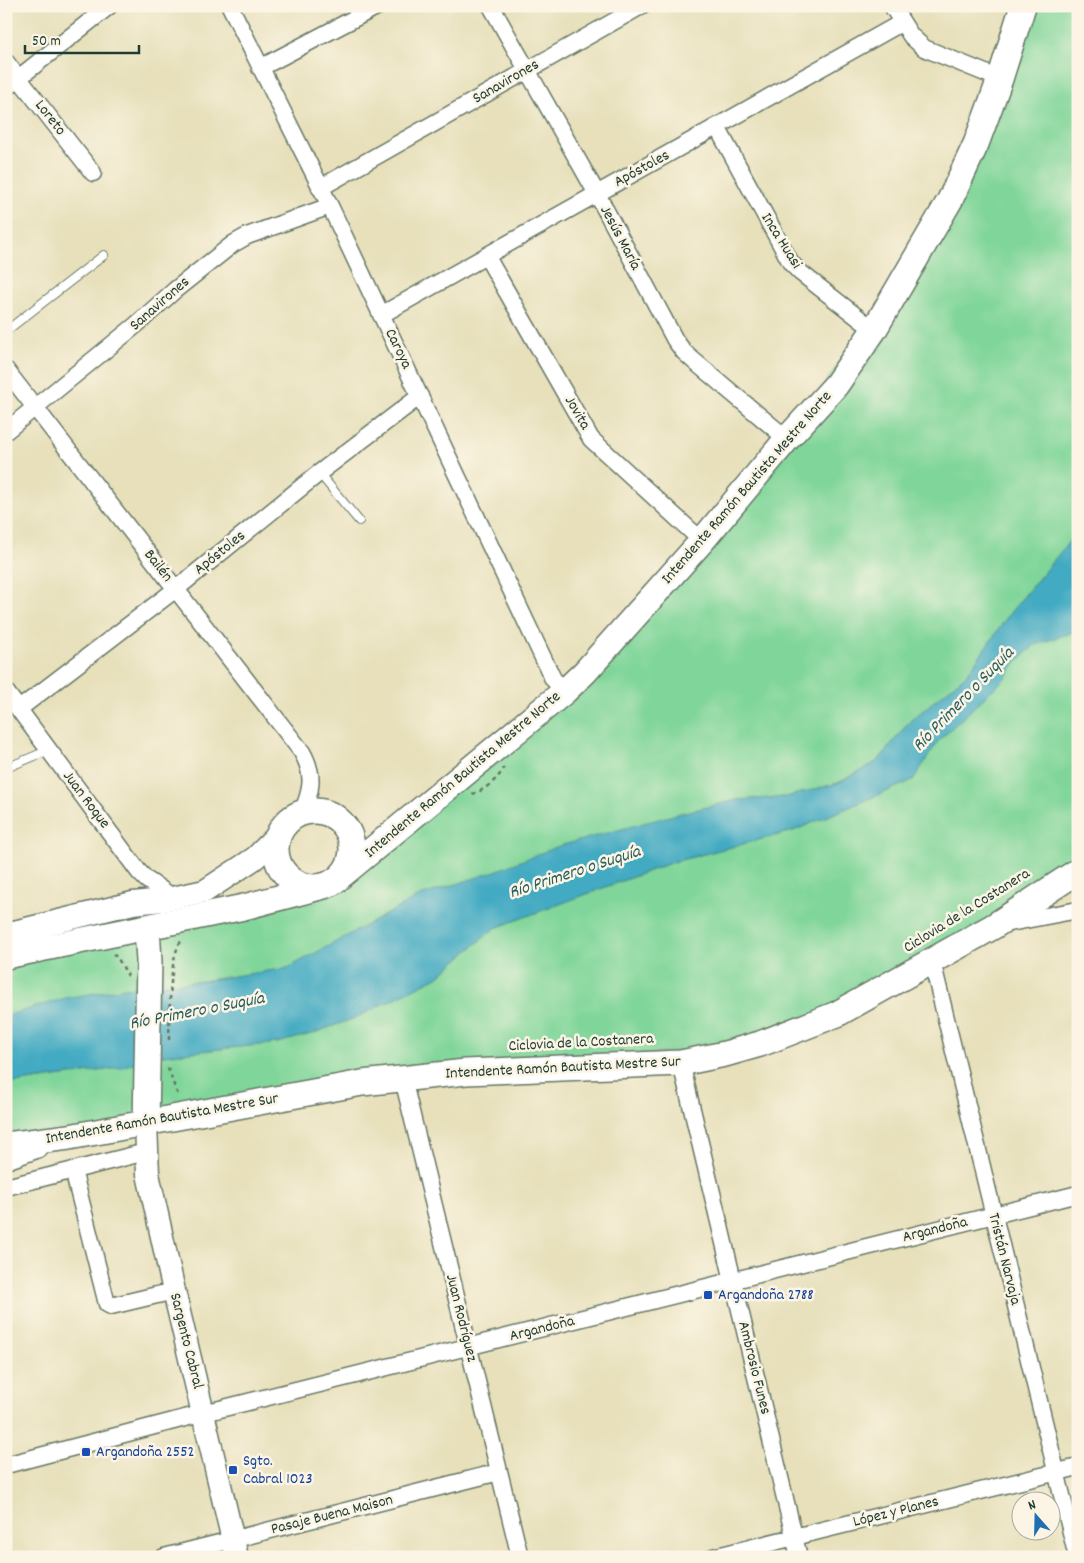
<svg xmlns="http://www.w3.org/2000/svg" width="1084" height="1563" font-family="Dekko,sans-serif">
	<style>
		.green { fill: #80d69a; stroke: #508a67 }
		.water { fill: #42aac2; stroke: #30747b }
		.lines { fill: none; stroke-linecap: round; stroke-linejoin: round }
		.lane-casing { stroke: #657663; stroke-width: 10 }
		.street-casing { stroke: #657663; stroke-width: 19 }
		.secondary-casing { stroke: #657663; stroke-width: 25 }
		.primary-casing { stroke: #657663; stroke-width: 28 }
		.path { stroke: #657663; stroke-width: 2.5; stroke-dasharray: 4 4; stroke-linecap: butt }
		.lane { stroke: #fff; stroke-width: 8 }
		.street { stroke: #fff; stroke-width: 16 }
		.secondary { stroke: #fff; stroke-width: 22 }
		.primary { stroke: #fff; stroke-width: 25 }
		.transit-dot { fill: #1a4fb4; stroke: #fcf5e5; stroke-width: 2 }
		.labels { text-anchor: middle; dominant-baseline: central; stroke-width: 5; stroke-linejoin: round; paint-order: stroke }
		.street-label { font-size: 16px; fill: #1f3d34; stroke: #fcf5e5 }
		.transit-label { font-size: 16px; fill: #164399; stroke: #fcf5e5; text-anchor: start }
		.water-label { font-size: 18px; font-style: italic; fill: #2a5e5f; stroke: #fcf5e5 }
	</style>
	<rect width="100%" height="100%" fill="#fcf5e5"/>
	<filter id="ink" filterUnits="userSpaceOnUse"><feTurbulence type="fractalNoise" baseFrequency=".02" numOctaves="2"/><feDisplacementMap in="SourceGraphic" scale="10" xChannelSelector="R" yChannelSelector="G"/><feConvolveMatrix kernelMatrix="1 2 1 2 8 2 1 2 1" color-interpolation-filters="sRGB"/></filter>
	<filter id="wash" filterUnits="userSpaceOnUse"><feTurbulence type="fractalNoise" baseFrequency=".0096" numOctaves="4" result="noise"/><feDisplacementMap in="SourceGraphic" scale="20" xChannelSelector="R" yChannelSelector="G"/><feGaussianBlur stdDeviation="1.12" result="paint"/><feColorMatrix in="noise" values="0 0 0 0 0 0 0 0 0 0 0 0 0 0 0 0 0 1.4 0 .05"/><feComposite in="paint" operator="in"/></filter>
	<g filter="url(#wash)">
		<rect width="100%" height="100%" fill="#e7e0bb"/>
		<!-- green -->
		<path class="green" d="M1023,6H1078V531L1010,613L968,673L909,722L878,761L838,783L786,797L737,800L677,814L420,896L288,968L202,981L125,988L66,998L6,1016V956L343,874L565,691L787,439L950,200Z
			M1078,629V871L760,1044L466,1072L6,1145V1084L118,1068L153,1056L277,1043L311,1034L355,1018L437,977L495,928L673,862L793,831L913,780L939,740L1006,677L1016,662L1035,645L1076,631Z"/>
		<!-- water -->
		<path class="water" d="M1078,531V629L1076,631L1035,645L1016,662L1006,677L939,740L913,780L793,831L673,862L495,928L437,977L355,1018L311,1034L277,1043L153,1056L119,1068L6,1084V1016L66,998L125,988L202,981L288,968L420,896L490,873L559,846L677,814L737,800L786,797L838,783L878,761L909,722L968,673L1010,613Z"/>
	</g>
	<g filter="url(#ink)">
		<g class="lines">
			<defs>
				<path id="lane" d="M6,331L104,255
					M319,473L359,521
					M6,768L49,750"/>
				<path id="street" d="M230,6L330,206L553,679L565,691
					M491,6L597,194L675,340L684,352L694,361L787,439
					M892,6L911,36L924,48L1000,79
					M6,62L93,173
					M260,68L378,6
					M6,88L109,6
					M717,127L791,263L801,273L874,330
					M320,188L641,6
					M487,257L591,439L702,541
					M381,315L901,23
					M6,370L302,752C315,775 312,791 301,814
					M6,431L136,325L175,290L233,244L247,236L330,206
					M6,692L139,872L147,880L174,898
					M19,709L176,589L319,473L420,396
					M1004,924L1078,910
					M932,961L1077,1557
					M681,1063L799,1557
					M403,1079L520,1557
					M6,1161L39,1149
					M73,1170L107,1304L111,1306L174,1291
					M6,1187L146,1152
					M6,1465L204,1413L1078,1194
					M164,1557L499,1472
					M713,1557L1078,1467"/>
				<path id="secondary" d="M6,934L133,903L163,900L205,891L255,858L281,832
					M146,1124L148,1174L174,1291L237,1557"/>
				<path id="primary" d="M276 849a38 38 0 1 1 76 0a38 38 0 1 1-76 0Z
					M343,874L565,691L585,672L702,541L787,439L836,385L874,330L950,200L976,144L1000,79L1023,6
					M6,956L244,907L324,886
					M146,1124L149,961L147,927
					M6,1145L69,1137L362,1083L466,1072L681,1063L725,1054L760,1044L837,1014L994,926L1078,871"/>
			</defs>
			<!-- lane casing -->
			<use href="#lane" class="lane-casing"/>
			<!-- street casing -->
			<use href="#street" class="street-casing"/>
			<!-- secondary casing -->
			<use href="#secondary" class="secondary-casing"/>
			<!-- primary casing -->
			<use href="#primary" class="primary-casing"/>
			<!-- path -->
			<path class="path" d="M472,794C483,792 499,778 504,768
				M113,954L117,957L128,976
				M169,1040C170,1017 168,956 182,940
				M168,1068L176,1091L180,1097"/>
			<!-- lane -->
			<use href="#lane" class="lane"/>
			<!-- street -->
			<use href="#street" class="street"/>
			<!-- secondary -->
			<use href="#secondary" class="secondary"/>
			<!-- primary -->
			<use href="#primary" class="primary"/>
		</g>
	</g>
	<!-- markers -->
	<g class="transit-dot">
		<rect x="703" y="1290" width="10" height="10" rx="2.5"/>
		<rect x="81" y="1447" width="10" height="10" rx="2.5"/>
		<rect x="228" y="1465" width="10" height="10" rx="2.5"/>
	</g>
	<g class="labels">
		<!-- street labels -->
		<g class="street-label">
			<text transform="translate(506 82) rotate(-30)">Sanavirones</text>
			<text transform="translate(50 118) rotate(52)">Loreto</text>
			<text transform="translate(642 169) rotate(-29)">Apóstoles</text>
			<text transform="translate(620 238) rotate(62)">Jesús María</text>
			<text transform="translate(781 241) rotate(58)">Inca Huasi</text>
			<text transform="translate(160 304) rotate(-41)">Sanavirones</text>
			<text transform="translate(398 349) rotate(64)">Caroya</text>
			<text transform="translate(577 413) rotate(60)">Jovita</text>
			<text transform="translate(747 488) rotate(-49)">Intendente Ramón Bautista Mestre Norte</text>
			<text transform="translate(220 553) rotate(-39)">Apóstoles</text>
			<text transform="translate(158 566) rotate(52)">Bailén</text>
			<text transform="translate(463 775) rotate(-40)">Intendente Ramón Bautista Mestre Norte</text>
			<text transform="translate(86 800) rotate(53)">Juan Roque</text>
			<text transform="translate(967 911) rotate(-32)">Ciclovia de la Costanera</text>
			<text transform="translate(581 1043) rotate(-3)">Ciclovia de la Costanera</text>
			<text transform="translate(563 1068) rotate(-3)">Intendente Ramón Bautista Mestre Sur</text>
			<text transform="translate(162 1119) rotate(-10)">Intendente Ramón Bautista Mestre Sur</text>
			<text transform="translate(935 1230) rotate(-14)">Argandoña</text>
			<text transform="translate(1004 1259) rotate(76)">Tristán Narvaja</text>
			<text transform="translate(461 1318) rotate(76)">Juan Rodríguez</text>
			<text transform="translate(542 1329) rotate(-14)">Argandoña</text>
			<text transform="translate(186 1341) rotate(76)">Sargento Cabral</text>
			<text transform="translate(754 1368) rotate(76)">Ambrosio Funes</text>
			<text transform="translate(896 1512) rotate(-14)">López y Planes</text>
			<text transform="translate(332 1515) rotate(-14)">Pasaje Buena Maison</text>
		</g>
		<!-- transit labels -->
		<g class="transit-label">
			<text x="718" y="1295">Argandoña 2788</text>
			<text x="96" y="1452">Argandoña 2552</text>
			<text x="243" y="1461">Sgto.<tspan x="243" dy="18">Cabral 1023</tspan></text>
		</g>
		<!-- water labels -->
		<g class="water-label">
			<text transform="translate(964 700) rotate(-46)">Río Primero o Suquía</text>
			<text transform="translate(575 873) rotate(-18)">Río Primero o Suquía</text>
			<text transform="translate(197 1012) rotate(-11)">Río Primero o Suquía</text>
		</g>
	</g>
	<!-- margin -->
	<rect width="1084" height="1563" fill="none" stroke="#fcf5e5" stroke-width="25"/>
	<!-- north arrow -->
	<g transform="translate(1036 1516) rotate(340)"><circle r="24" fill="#fcf5e5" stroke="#a4ab9e"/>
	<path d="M0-4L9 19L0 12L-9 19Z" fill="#1f6fb2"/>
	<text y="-8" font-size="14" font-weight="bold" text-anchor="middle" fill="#1f3d34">N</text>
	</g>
	<!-- scale -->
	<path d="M25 45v8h114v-8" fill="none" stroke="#1f3d34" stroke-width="2.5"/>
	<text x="32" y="45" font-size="15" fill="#1f3d34" stroke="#fcf5e5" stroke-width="4" paint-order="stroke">50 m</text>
</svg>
